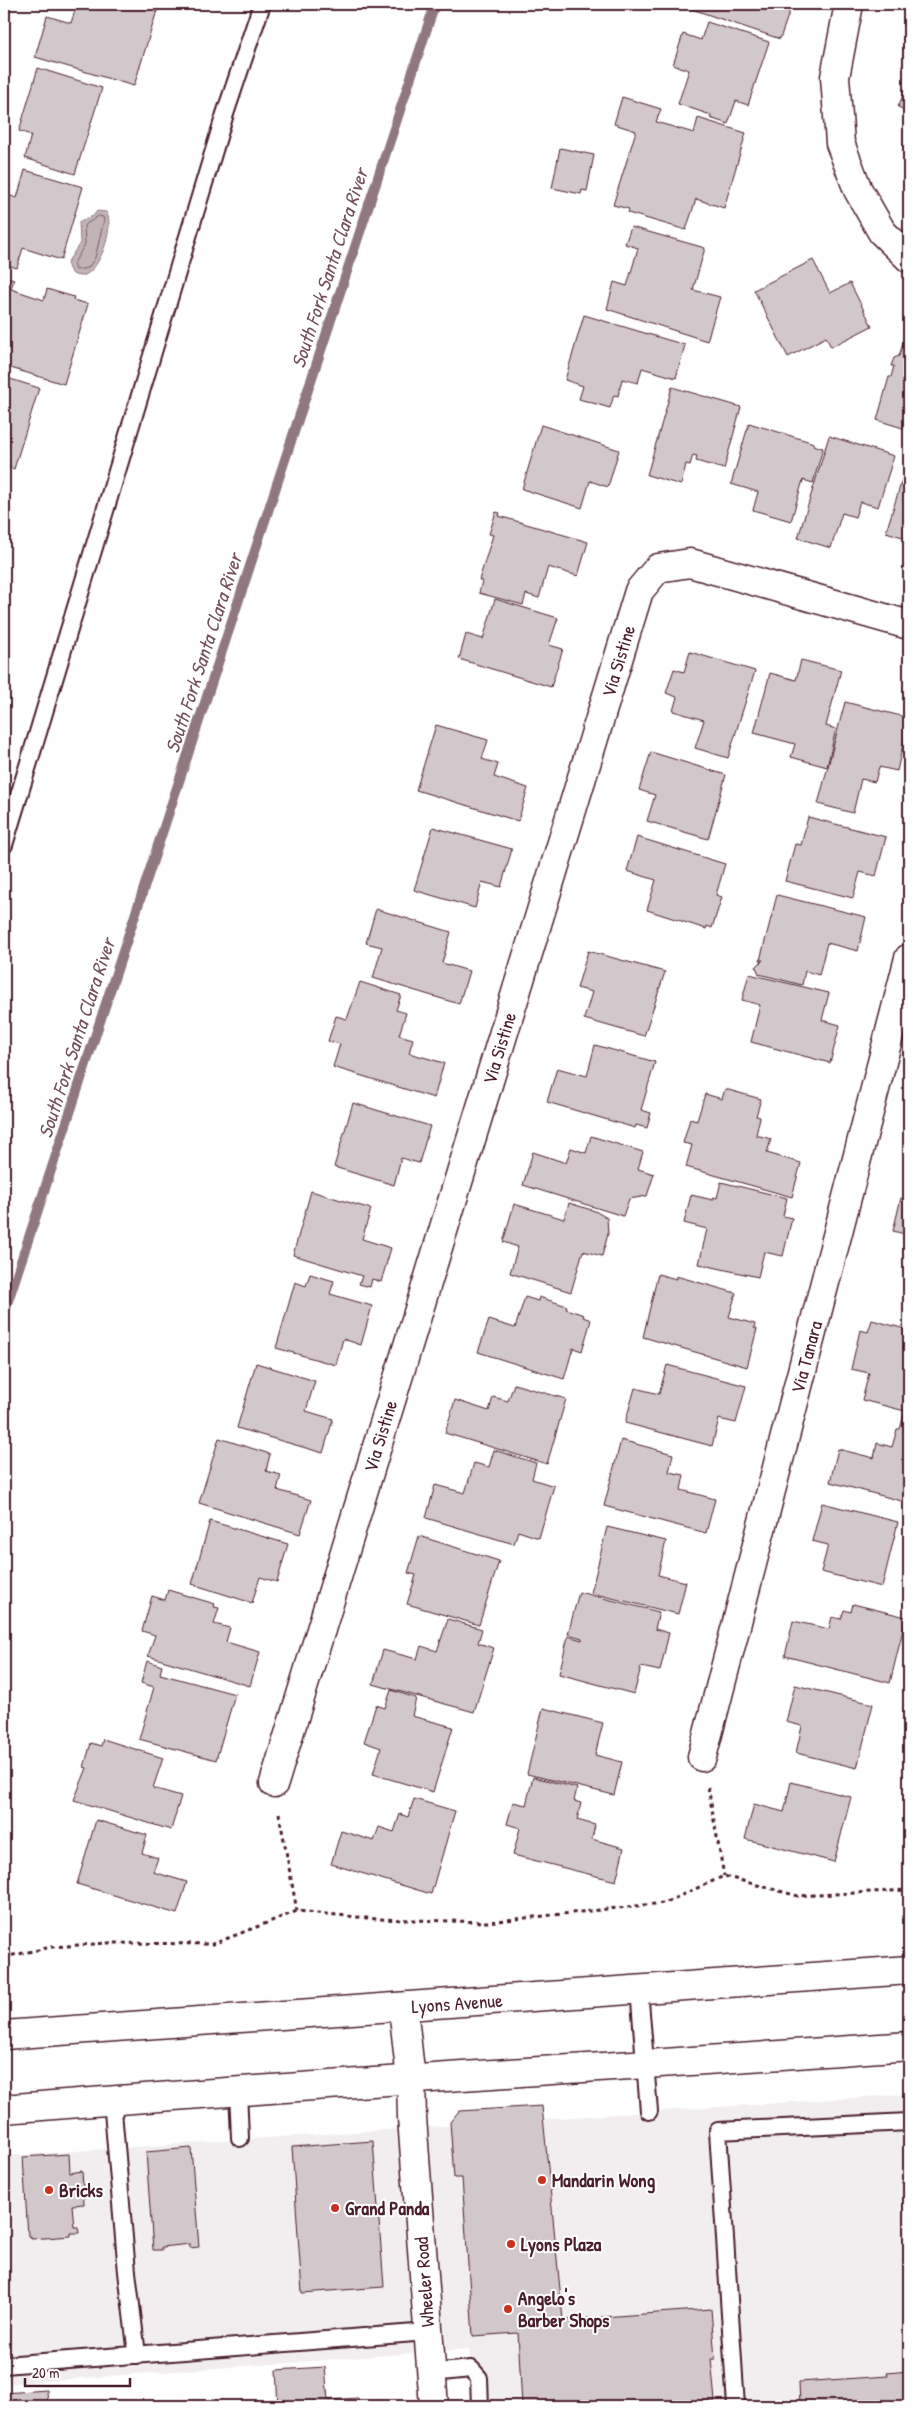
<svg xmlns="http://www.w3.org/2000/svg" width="913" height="2410" font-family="'Patrick Hand',sans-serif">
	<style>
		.built { fill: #f2eeef }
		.water { fill: #c1b3b6; stroke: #91787e }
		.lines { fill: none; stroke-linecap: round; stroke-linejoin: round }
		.shore { stroke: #7a5a63; stroke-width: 1 }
		.stream { stroke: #91787e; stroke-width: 10 }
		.building { fill: #d2c7cb; stroke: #4a1f2b }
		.service-casing { stroke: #4a1f2b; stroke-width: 20 }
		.minor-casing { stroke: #4a1f2b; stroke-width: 31 }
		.secondary-casing { stroke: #4a1f2b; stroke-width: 31 }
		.path { stroke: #4a1f2b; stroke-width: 3; stroke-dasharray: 4 4; stroke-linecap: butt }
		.service { stroke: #fff; stroke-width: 16 }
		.minor { stroke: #fff; stroke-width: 28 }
		.secondary { stroke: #fff; stroke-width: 28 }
		.poi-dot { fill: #c8321e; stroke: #fff; stroke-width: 2 }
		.labels { text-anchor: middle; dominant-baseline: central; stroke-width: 4; stroke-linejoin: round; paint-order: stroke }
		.street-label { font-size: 19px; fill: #4a1f2b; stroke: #fff }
		.poi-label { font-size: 19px; font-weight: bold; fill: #4a1f2b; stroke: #fff; text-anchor: start }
		.water-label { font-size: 20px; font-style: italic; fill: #74535c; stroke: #fff }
	</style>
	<rect width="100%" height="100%" fill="#fff"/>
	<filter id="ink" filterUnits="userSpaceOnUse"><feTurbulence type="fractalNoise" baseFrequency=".02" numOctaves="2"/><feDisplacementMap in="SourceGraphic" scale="10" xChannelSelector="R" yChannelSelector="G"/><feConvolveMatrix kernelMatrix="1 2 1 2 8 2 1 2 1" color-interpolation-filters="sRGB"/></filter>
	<g filter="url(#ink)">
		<!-- built -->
		<path class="built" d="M909,2094V2406H473L469,2349L4,2384V2156Z"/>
		<!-- water -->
		<path class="water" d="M97,211L106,212C116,224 99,278 79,276C71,275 69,270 67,263L80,243L79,222L93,216Z"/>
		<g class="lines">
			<!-- shore -->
			<path class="shore" d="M99,216L103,217L104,220L95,258L88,268L76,270L73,265L85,244L84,226Z"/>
			<!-- stream -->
			<path class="stream" d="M4,1313L435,4"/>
		</g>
		<!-- building -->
		<path class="building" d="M77,4H159L134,86L35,57L47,16L71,23Z
			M677,4H792L780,39Z
			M707,22L769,42L748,105L736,101L728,124L710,118L711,115L678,104L689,70L673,65L683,34L701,40Z
			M38,68L102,88L75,174L25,158L31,135L19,131Z
			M909,81V112L898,107Z
			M622,97L661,109L656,122L694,133L698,118L746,133L724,208L696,199L686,230L628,213L629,209L613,205L636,131L614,124Z
			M560,148L594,155L587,191L582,190L581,194L552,188Z
			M25,170L83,187L61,260L23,248L17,268L4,264V194L17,198Z
			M631,227L705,248L693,290L720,297L707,341L607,309L614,282L627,286L638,248L625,244Z
			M813,260L830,293L850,283L872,326L831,347L826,337L788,357L754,290Z
			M4,276L14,279L11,289L44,300L47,289L74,297L73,300L88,304L64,384L4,366Z
			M584,315L685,345L676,378L642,368L638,383L622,379L618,396L614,395L610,408L579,399L583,386L565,380Z
			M905,337L909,338V430L877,420L889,377H891L894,366H891L894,358L899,356Z
			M4,377L39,388L14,469L4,466Z
			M672,387L741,407L724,469L696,461L697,456L693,455L690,465L686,464L681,485L647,475Z
			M749,423L814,443L813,445L823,448L813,483L803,480L791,521L753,510L758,492L731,484Z
			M541,425L619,450L608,487L590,481L582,508L522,489Z
			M829,436L894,456L878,507L860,502L855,517L842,513L831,548L798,538Z
			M909,457V539L886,532Z
			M496,512L500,513L499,516L588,542L578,576L548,567L539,598L526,594L523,605L479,593L482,581L479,580L493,535L489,534Z
			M495,599L558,618L549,645L563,649L551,687L459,659L466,634L483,639Z
			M690,652L755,671L728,758L695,748L704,720L673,711L677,697L666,693L674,669L684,672Z
			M801,660L841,670L826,726L836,729L827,767L791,757L795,744L754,733L770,673L796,680Z
			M845,702L909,718L897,771L879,767L875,782L861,779L853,813L818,804Z
			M436,725L488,740L482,759L498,764L494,777L528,788L518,821L416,790Z
			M651,752L726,775L708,839L647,821L655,795L639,790Z
			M808,817L886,837L876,876L860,872L853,898L785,881L795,844L801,845Z
			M433,827L512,849L501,887L482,882L475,908L414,890Z
			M637,837L725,864L716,895L722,897L712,928L707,926L706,929L647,910L656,880L627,871Z
			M777,895L866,917L858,951L827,943L819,975L805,971L802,985L759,974L756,967L763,960H760Z
			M376,909L451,932L442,963L469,971L459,1004L373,978L382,947L366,943Z
			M588,951L665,972L644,1036L584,1019L592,992L577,988Z
			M749,974L829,993L822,1020L840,1025L830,1063L751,1042L760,1005L742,1000Z
			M360,982L401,995L396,1010L406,1013L399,1035L413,1039L409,1053L444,1063L434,1098L333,1067L340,1044L328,1041L336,1016L347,1019Z
			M595,1045L655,1062L641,1110L651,1113L647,1128L636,1125L635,1128L547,1102L557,1068L587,1076Z
			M725,1089L761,1099L756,1116L760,1117L756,1135L771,1139L767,1153L801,1163L792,1197L686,1167L692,1145L683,1143L690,1119L697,1121L705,1094L722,1099Z
			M353,1103L430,1126L419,1163L401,1158L394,1185L334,1167Z
			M591,1136L643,1152L638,1169L654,1174L647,1196L629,1199L623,1216L523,1185L533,1152L566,1163L571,1148L586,1153Z
			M721,1182L787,1198L783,1216L792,1218L783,1256L764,1252L758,1277L699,1264L707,1229L684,1223L691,1195L713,1200V1197L717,1198Z
			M311,1191L371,1209L362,1239L391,1248L381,1282L372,1279L370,1287L359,1284L362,1276L293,1255Z
			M901,1198L909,1200V1235L893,1231Z
			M569,1203L595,1211L607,1218L608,1234L602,1256L583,1251L571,1292L510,1273L518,1247L503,1242L514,1204L564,1219Z
			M310,1274L334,1281L330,1294L372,1306L361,1345L343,1339L336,1365L276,1348L295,1282L306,1286Z
			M658,1274L676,1279V1276L736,1293L729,1317L755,1324L754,1328L757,1329L747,1367L643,1337Z
			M525,1297L538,1301L539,1297L567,1306L566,1309L584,1315L583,1317L591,1320L582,1351L573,1348L564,1379L478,1352L489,1320L515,1328Z
			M872,1320L909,1330V1503L830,1482L838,1449L874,1458L877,1443L892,1447L897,1429H900L905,1411L862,1400L869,1373L851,1369L860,1330L868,1332Z
			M256,1363L315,1381L306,1411L333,1419L323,1453L237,1428Z
			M667,1365L746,1386L736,1423L719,1419L712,1446L625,1423L635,1388L659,1394Z
			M514,1384L566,1399L547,1464L445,1433L455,1400L489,1411L493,1397L508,1401Z
			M219,1438L270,1454L266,1471L281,1475L277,1490L311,1500L300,1534L199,1503Z
			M621,1440L673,1454L669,1472L684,1475L681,1490L715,1499L706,1533L604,1506Z
			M494,1450L536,1463L532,1479L554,1486L539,1538L518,1531L514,1544L426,1518L435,1485L465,1493L474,1463L489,1467Z
			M822,1503L898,1522L882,1587L821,1572L828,1545L812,1541Z
			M210,1521L288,1544L277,1582L260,1577L252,1603L192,1584Z
			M607,1527L666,1541L658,1575L686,1582L678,1614L591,1593Z
			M419,1536L499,1561L479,1625L407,1604L416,1575L408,1573Z
			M168,1590L215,1604L214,1607L219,1608L214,1624L230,1628L226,1642L260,1652L250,1686L148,1656L155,1635L142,1631L152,1596L165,1600Z
			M579,1592L659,1612L655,1629L669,1633L660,1671L641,1667L634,1694L559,1674L568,1636L582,1640V1638L568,1634Z
			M853,1604L906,1617L890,1683L785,1656L793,1621L829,1629L832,1617L841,1619L844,1610L851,1612Z
			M448,1619L482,1629L478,1643L494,1648L474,1712L373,1684L383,1650L417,1659L421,1646L437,1651Z
			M147,1661L162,1666L160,1674L235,1694L216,1760L139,1739L154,1687L141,1683Z
			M795,1685L873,1704L857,1768L796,1753L802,1726L786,1722Z
			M391,1690L416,1698L412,1716L453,1727L433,1792L373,1774L381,1748L364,1742L376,1705L385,1708Z
			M543,1708L603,1723L595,1755L622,1762L614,1795L527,1774Z
			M103,1739L163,1758L153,1788L181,1796L171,1830L74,1800L87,1768L84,1767L91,1743L101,1746Z
			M533,1777L577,1788L574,1801L581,1803L577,1820L595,1825L592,1839L624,1848L616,1881L513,1855L520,1828L507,1824L513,1802L526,1805Z
			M791,1782L851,1797L834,1862L745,1839L754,1804L784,1812Z
			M414,1799L455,1811L431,1894L331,1864L341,1831L374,1841L379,1827L394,1832L400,1814L408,1817Z
			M96,1820L147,1835L142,1853L158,1858L153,1872L187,1882L177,1914L77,1884Z
			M542,2106L563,2320L711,2309L715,2359H711L715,2401L632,2406H522L518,2333L473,2336L462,2178H454L450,2122L459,2111Z
			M373,2141L384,2287L302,2293L292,2147Z
			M191,2148L199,2247L190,2248V2244L162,2247V2250H153L146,2152Z
			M69,2154L70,2173L82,2171L84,2204L72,2205L74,2227H78L79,2233H71V2236L31,2239V2236L28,2237L23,2157Z
			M325,2367L328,2400L358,2398L359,2406H278L276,2370Z
			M909,2371V2406H800L799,2382L888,2376L887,2373Z
			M47,2390L48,2406H4V2393Z"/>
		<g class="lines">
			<defs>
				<path id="service" d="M4,845L225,114L262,4
					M639,1989L649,2111
					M238,2090L240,2138
					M112,2100L127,2272L137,2355
					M4,2365L428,2332
					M431,2373L471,2369L479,2378L480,2406
					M736,2406L718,2131L909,2122"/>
				<path id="minor" d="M849,4L835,77L840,143L858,190L882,232L909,258
					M702,1757L909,958
					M274,1783L639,591L658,568L690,563L909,625
					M403,2007L411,2080L412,2118L434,2406"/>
				<path id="secondary" d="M4,2035L909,1970
					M4,2109C305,2084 607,2068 909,2046"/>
			</defs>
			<!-- service casing -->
			<use href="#service" class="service-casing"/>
			<!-- minor casing -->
			<use href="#minor" class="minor-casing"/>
			<!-- secondary casing -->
			<use href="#secondary" class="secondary-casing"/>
			<!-- path -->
			<path class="path" d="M708,1787L724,1876
				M279,1813L297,1911
				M4,1957L52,1947L108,1943L213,1944L297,1911L377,1919L488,1922L664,1903L724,1876L798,1896L909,1890"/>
			<!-- service -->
			<use href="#service" class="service"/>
			<!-- minor -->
			<use href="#minor" class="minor"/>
			<!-- secondary -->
			<use href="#secondary" class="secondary"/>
		</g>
	</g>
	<!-- markers -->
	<g class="poi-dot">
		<circle cx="542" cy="2180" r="5"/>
		<circle cx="49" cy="2190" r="5"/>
		<circle cx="335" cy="2208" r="5"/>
		<circle cx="511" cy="2244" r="5"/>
		<circle cx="508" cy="2309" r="5"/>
	</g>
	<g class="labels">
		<!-- street labels -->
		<g class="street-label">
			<text transform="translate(618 661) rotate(-73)">Via Sistine</text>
			<text transform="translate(499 1048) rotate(-73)">Via Sistine</text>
			<text transform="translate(806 1357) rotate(-75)">Via Tanara</text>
			<text transform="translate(380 1436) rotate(-73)">Via Sistine</text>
			<text transform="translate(457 2003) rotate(-4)">Lyons Avenue</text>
			<text transform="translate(424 2282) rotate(-94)">Wheeler Road</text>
		</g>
		<!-- poi labels -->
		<g class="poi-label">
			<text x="552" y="2180">Mandarin Wong</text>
			<text x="59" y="2190">Bricks</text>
			<text x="345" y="2208">Grand Panda</text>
			<text x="521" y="2244">Lyons Plaza</text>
			<text x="518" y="2298">Angelo's<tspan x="518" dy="22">Barber Shops</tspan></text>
		</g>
		<!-- water labels -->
		<g class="water-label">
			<text transform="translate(329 268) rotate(-72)">South Fork Santa Clara River</text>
			<text transform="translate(203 653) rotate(-72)">South Fork Santa Clara River</text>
			<text transform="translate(76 1038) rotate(-72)">South Fork Santa Clara River</text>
		</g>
	</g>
	<!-- margin -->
	<rect width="913" height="2410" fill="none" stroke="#fff" stroke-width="20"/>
	<rect x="10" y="10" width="893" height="2390" fill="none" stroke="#4a1f2b" stroke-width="2" filter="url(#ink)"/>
	<!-- scale -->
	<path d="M25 2378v8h105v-8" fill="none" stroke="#4a1f2b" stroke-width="2.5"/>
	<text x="32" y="2378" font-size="15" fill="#4a1f2b" stroke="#ffffff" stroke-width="4" paint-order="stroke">20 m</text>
</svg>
